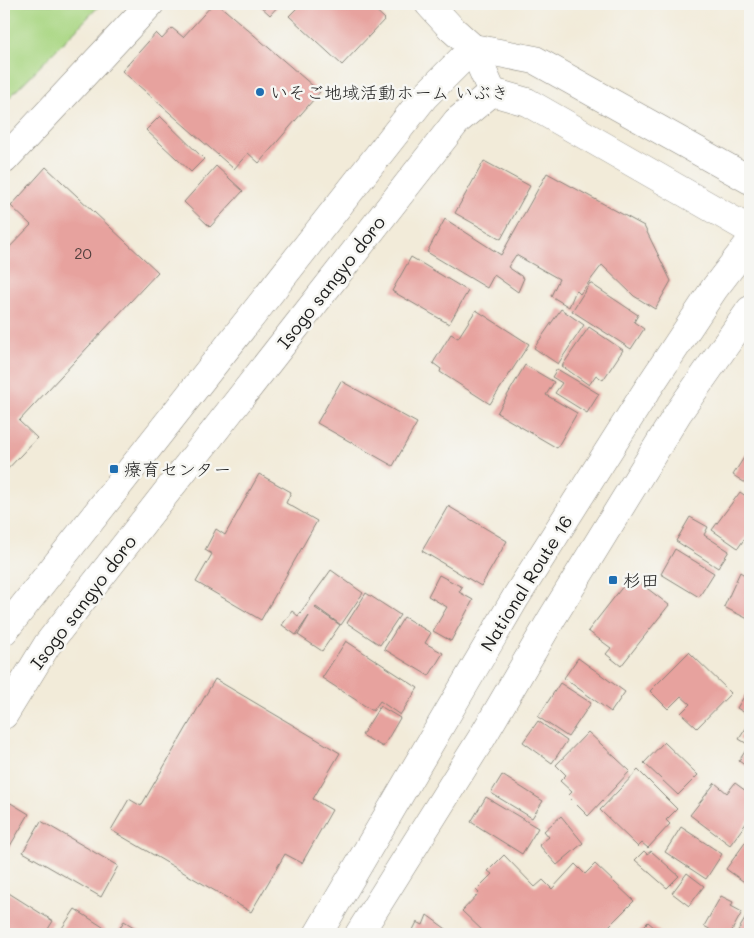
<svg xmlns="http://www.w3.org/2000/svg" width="754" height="938" font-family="Mali,'Klee One',sans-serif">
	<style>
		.green { fill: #aad784; stroke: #637a50 }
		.building { fill: #e7a29e }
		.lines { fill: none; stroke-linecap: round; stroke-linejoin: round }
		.street-casing { stroke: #87847a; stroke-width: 29 }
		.secondary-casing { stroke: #87847a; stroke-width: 29 }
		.highway-casing { stroke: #87847a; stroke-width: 29 }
		.street { stroke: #fff; stroke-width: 28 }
		.secondary { stroke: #fff; stroke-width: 28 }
		.highway { stroke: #fff; stroke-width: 28 }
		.poi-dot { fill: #1f6fb2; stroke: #f6f6f2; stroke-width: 2 }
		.labels { text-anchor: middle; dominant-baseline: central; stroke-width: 5; stroke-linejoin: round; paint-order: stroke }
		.number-label { font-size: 15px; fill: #4f3e3c }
		.poi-label { font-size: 18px; fill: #1c1c1c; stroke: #f6f6f2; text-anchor: start }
		.street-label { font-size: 18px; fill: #1c1c1c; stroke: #f6f6f2 }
	</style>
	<rect width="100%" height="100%" fill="#f6f6f2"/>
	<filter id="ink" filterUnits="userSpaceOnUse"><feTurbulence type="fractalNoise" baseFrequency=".02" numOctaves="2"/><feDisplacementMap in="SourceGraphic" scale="10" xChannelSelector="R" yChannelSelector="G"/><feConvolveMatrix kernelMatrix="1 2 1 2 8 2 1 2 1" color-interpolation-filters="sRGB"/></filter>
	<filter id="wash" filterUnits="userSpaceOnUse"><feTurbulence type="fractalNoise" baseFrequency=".0096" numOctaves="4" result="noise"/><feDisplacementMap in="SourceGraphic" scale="20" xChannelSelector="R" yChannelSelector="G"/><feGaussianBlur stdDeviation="1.12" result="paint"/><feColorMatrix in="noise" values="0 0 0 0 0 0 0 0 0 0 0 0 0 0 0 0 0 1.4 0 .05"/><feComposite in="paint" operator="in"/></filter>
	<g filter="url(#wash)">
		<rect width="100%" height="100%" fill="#f2ebd9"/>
		<!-- green -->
		<path class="green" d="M4,4H101L4,103Z"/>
		<g id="blocks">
			<!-- building -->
			<path class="building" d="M213,4H218L320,92L259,163L248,153L234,169L122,71L156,33L162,39L172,28L183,37Z
				M258,4H280L270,15Z
				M301,4H369L385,19L342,65L289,16Z
				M160,116L204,159L191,172L146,130Z
				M484,161L530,186L501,239L455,213Z
				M216,166L243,191L210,227L184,202Z
				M46,167L158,272L19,421L37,438L4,473V253L31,225L11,206Z
				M547,173L644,226L671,281L655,309L634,296L602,265L580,294L576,290L569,307L551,296L559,279L516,255L508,267L524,278L518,292L494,275L487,288L427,252L445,219L501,255Z
				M411,257L468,291L449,324L392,291Z
				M590,283L638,315L634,322L644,329L631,349L572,311Z
				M561,309L584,325L558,364L534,348Z
				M476,310L529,344L490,404L440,372L441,369L433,363L451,334L458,338Z
				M589,327L623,350L603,380L596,375L589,385L562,366Z
				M525,365L554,382L546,395L577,413L557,448L497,413Z
				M557,369L599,394L587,413L555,393L562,383L552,377Z
				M341,381L417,423L393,466L317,423Z
				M750,448V486L733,475Z
				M259,474L291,492L286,503L317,521L261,620L196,582L212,554L205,550L216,529L225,535Z
				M740,492L750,499V531L738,548L712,530Z
				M448,506L507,541L481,586L422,551Z
				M690,517L708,527L704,535L729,551L718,568L676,541Z
				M675,549L714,573L699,597L661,574Z
				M750,566V620L724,607L740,572L746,576Z
				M331,570L363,593L341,625L316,607L315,608L340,625L322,651L298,635L309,616L296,635L282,625L292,611L298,616Z
				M439,575L462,587L459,592L473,600L451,641L433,631L447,607L428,596Z
				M631,576L669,605L621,666L606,654L611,648L588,631Z
				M366,593L400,615L380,645L347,623Z
				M404,617L431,633L425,643L443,653L429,676L384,649Z
				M346,641L418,688L400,715L380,701L373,711L322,678Z
				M689,652L731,693L697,728L681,713L690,704L681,696L668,709L650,691Z
				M578,658L625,692L611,712L564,678Z
				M215,679L340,753L313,799L332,810L302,863L285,854L251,912L111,830L129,799L141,806Z
				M560,683L591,703L568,737L538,717Z
				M750,687V716L737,708Z
				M380,706L400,718L383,747L362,735Z
				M538,721L567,741L552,763L523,742Z
				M750,722V769L739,761L749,745L739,739Z
				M588,732L630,771L588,816L568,796L572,792L560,781L566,775L556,765Z
				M664,742L698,775L678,795L644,763Z
				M638,770L677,809L666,820L670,824L648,848L642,843L638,847L600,810Z
				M502,775L543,801L532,818L491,793Z
				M715,783L727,793L735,783L750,794V818L730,845L690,815Z
				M486,797L538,828L522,854L471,822Z
				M4,799L29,814L4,856Z
				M561,816L583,843L557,865L539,845L549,837L544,831Z
				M41,821L118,866L101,897L23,852Z
				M681,827L722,854L706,879L665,852Z
				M750,836V886L726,869Z
				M644,851L647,854L651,851L679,876L667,888L635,860Z
				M504,855L535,887L543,880L552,889L575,864L585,874L595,864L634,901L601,934H486L462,911L479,893L476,890L492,874L488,871Z
				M687,873L704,886L689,906L672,893Z
				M4,890L53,921L45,934H4Z
				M721,896L733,902L731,906L742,912L730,934H708L711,930L704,926Z
				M75,909L106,929L102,934H58Z
				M748,914L750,915V934H736Z
				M427,915L453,934H411L417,922L423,925Z
				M124,921L145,934H116Z
				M648,922L662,934H636Z"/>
		</g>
	</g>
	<g filter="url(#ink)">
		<use href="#blocks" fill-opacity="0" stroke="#87847a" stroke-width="1"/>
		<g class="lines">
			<defs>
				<path id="street" d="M429,4L451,28L473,48L492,92
					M4,160L150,4"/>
				<path id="secondary" d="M4,631L424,97L473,48L535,60L750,180
					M4,715L47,645L457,121L492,92L527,102L750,230"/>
				<path id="highway" d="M318,934L516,597L645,393L714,289L750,242
					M359,934L483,736L552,618L678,413L750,310"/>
			</defs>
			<!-- street casing -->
			<use href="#street" class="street-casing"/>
			<!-- secondary casing -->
			<use href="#secondary" class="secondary-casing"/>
			<!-- highway casing -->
			<use href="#highway" class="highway-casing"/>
			<!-- street -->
			<use href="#street" class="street"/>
			<!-- secondary -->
			<use href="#secondary" class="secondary"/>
			<!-- highway -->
			<use href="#highway" class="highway"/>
		</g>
	</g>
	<!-- markers -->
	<g class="poi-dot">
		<circle cx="260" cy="92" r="5"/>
		<rect x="109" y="464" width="10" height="10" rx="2.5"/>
		<rect x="608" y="575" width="10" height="10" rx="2.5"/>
	</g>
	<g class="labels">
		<!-- number labels -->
		<g class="number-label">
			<text x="83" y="253">20</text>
		</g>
		<!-- poi labels -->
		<g class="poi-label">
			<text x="270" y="92">いそご地域活動ホーム いぶき</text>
			<text x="124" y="469">療育センター</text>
			<text x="623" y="580">杉田</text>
		</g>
		<!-- street labels -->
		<g class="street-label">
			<text transform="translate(331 282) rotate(-52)">Isogo sangyo doro</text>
			<text transform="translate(526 583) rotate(-58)">National Route 16</text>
			<text transform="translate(83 602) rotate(-53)">Isogo sangyo doro</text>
		</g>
	</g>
	<!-- margin -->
	<rect width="754" height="938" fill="none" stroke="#f6f6f2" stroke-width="20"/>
</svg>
